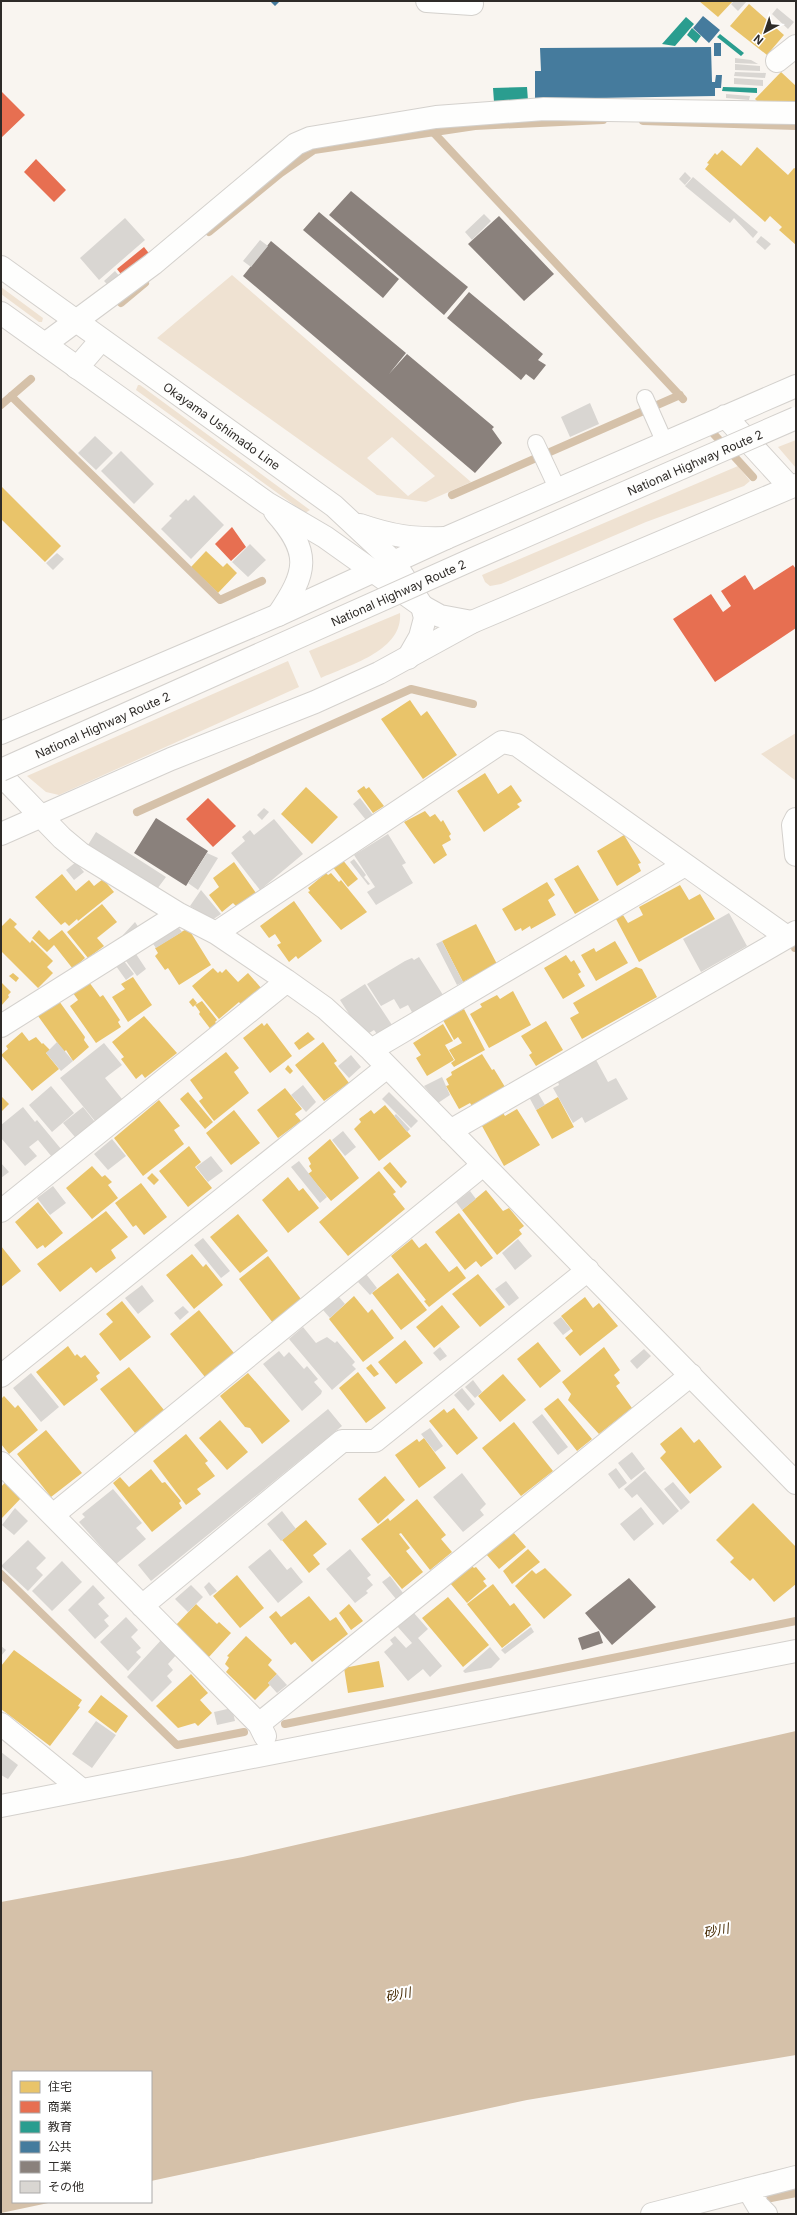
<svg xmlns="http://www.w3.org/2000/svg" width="797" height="2215" font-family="Inter,'Noto Sans JP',sans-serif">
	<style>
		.green { fill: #efe2d2; fill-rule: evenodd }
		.water { fill: #d5c1a9 }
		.homes { fill: #e9c46a }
		.shops { fill: #e76f51 }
		.schools { fill: #2a9d8f }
		.public { fill: #457b9d }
		.industry { fill: #8a817c }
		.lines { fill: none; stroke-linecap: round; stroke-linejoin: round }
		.stream { stroke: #d5c1a9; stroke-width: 8 }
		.building { fill: #d9d6d2 }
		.lane-casing { stroke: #d4d1cd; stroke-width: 18 }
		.street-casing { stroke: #d4d1cd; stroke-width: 24 }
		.primary-casing { stroke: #d4d1cd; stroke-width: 24 }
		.lane { stroke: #fefefd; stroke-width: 16 }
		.street { stroke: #fefefd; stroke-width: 22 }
		.primary { stroke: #fefefd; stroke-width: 22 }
		.highway-bridge-casing { stroke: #d4d1cd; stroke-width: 24; stroke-linecap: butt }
		.highway-bridge { stroke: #fefefd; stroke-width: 22 }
		.labels { text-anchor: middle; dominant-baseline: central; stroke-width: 4; stroke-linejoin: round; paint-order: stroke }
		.street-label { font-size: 12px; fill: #2e2b28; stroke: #fff }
		.water-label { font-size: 13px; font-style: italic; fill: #452900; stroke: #fff }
	</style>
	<rect width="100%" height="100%" fill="#f9f5f0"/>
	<!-- green -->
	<path class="green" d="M232,275L471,482L426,502L377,495L157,338ZM392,437L435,476L408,496L367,458Z
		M1,287L43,318L42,322H39L1,294Z
		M138,385H140L310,510L305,513L136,390Z
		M796,440V468L778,447Z
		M738,466L750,481L744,486L646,522L501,584L490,586L485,582L482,575Z
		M400,613C403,651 349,665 321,678L309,651Z
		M288,661L299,687L59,795L46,792L27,776Z
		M796,733V781L761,754Z"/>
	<!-- water -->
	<path class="water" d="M796,1731V2055L527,2100L151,2181V2072H13V2202H53L1,2213V1902L243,1857Z"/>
	<!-- homes -->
	<path class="homes" d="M699,1H733L718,17Z
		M749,4L784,35L767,55L730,26Z
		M781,72L796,86V104L761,105L755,99Z
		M757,147L788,175L794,168L796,169V245L779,230L782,227L770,216L765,222L705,169L709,164L707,163L715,153L717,155L722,150L741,166Z
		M1,486L61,546L45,562L1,519Z
		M206,551L223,567L227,563L237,573L218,593L191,567Z
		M410,700L421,716L427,711L457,755L423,779L381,719Z
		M485,773L498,794L511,785L522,801L517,804L520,807L484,832L457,791Z
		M364,786L366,789L369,787L384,806L373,813L357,791Z
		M306,787L338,817L312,844L281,814Z
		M425,811L430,817L435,814L441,822L443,820L451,834L449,836L451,840L442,845L447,855L434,864L404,822Z
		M624,835L641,863L638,864L641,871L617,886L597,851Z
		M342,859L358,879L348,887L332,866Z
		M234,862L256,893L236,906L233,903L222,912L209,895L219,887L213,878Z
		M578,865L599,900L575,914L554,879Z
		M326,873L328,875L331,873L339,882L341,880L367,912L341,930L308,892L310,891L308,888Z
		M62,874L76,891L89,880L94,886L103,879L114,892L78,921L77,919L69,926L65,922L61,925L35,897Z
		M547,882L555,895L548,900L556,915L531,929L530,926L522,931L521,928L515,931L502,909Z
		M680,885L689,900L700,894L715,919L639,962L616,919L623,915L628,923L643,915L639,907Z
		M294,901L322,941L298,959L296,956L289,962L277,945L281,943L275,934L269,938L260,926Z
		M102,904L117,922L97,938L104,946L88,958L67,932Z
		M10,918L17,924L14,927L30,943L32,940L53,961L47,967L53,973L38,988L1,951V927Z
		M476,924L497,964L463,982L442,941Z
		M188,928L211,965L179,985L168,968L165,970L155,956L158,953L155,948Z
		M39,930L49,940L62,930L85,958L73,969L54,945L47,952L32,938Z
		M615,941L628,963L596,981L581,955L594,948L596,952Z
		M566,955L571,962L574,960L581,972L578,974L585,986L563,999L544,968Z
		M636,967L642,969L657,997L582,1039L570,1018L579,1013L573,1003Z
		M213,968L218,973L220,971L222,973L226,969L238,982L248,973L262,989L242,1006L239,1002L219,1019L192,986Z
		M13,973L19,978L16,982L9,976Z
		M133,977L152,1005L128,1022L112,997L125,989L121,984Z
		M1,982L11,992L8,995L9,997L1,1006Z
		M89,982L100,997L103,995L120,1020L118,1022L121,1027L96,1043L70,1006L78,1000L73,993Z
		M513,991L531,1025L489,1048L470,1014L482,1007L480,1004L497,995L500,999Z
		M193,998L197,1003L193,1007L189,1002Z
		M59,1001L85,1037L84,1040L89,1047L73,1061L66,1050L64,1052L38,1016Z
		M202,1001L217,1020L215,1022L219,1026L212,1031L199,1014L200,1012L195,1005Z
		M464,1009L485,1050L454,1067L451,1063L455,1060L449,1050L462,1043L458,1037L454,1040L443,1020Z
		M144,1016L177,1053L145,1078L142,1074L136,1079L121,1059L124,1057L112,1042Z
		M546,1021L563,1050L536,1066L529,1055L532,1053L521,1036Z
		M262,1023L264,1026L267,1023L292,1056L270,1073L243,1038Z
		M443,1024L453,1041L445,1045L454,1060L427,1076L416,1058L421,1055L413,1043Z
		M22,1032L29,1041L36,1037L42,1044L43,1043L50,1050L46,1053L59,1069L32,1091L1,1055L8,1049L6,1046Z
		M308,1032L315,1039L299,1050L294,1043Z
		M323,1042L337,1061L334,1063L349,1083L324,1101L295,1065Z
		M226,1052L239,1068L234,1072L249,1093L214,1121L199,1101L203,1098L190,1080Z
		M482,1054L492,1070L494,1069L505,1087L472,1106L470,1103L459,1109L446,1086L449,1085L446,1079L452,1075L451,1072Z
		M288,1065L293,1071L290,1074L285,1069Z
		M285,1088L302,1109L295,1114L301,1121L278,1138L257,1110Z
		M188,1092L213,1122L205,1129L180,1099Z
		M1,1096L9,1104L1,1112Z
		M558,1097L574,1127L552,1139L536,1110Z
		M159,1100L180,1126L174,1130L184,1144L143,1176L114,1138Z
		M385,1105L411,1136L379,1161L354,1129L361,1122L359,1119L371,1110L374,1114Z
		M517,1109L540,1145L504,1166L482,1126L503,1113L505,1116Z
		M234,1110L260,1143L231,1165L206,1133Z
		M330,1139L359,1178L331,1201L308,1174L312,1171L309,1166L311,1164L308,1158Z
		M189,1146L201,1162L195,1167L212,1188L188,1207L159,1171Z
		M390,1162L407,1182L401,1188L383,1168Z
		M92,1166L102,1177L105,1175L112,1182L108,1185L118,1198L92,1219L66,1188Z
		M379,1171L396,1192L393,1194L405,1209L348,1256L319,1222Z
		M152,1173L159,1180L154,1185L147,1178Z
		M288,1177L299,1191L303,1188L319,1208L288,1233L262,1200Z
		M141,1183L167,1217L144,1235L136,1225L133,1227L115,1203Z
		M486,1190L503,1211L509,1208L524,1226L519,1230L522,1234L497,1255L462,1210Z
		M38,1202L63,1233L45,1248L43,1245L37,1249L15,1222Z
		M106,1211L128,1237L111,1250L116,1258L96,1273L91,1267L60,1292L37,1264Z
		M459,1213L493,1258L481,1267L476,1261L465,1270L435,1232Z
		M238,1214L268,1251L240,1273L210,1237Z
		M412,1239L419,1248L426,1243L449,1272L457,1266L466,1278L429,1307L424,1301L426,1300L391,1256Z
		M1,1246L21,1271L1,1287Z
		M192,1254L203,1267L206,1264L223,1285L194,1309L166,1275Z
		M268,1256L301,1299L273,1323L239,1279Z
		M398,1273L427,1310L401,1330L372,1293Z
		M478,1274L505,1307L480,1327L452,1294Z
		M354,1296L368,1313L372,1309L394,1338L363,1362L329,1319Z
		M585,1297L593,1308L599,1303L618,1326L580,1356L565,1338L573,1331L561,1316Z
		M122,1301L151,1337L120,1361L99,1334L113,1322L106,1314Z
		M442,1305L460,1327L434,1348L416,1327Z
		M199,1310L234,1353L205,1377L170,1334Z
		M405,1340L423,1363L396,1384L378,1362Z
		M538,1342L561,1371L540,1388L517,1359Z
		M68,1346L75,1356L77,1354L81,1358L85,1355L100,1373L96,1376L98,1380L64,1406L36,1372Z
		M604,1347L620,1370L614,1375L620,1383L616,1386L632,1408L599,1434L568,1400L571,1394L562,1382Z
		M371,1364L379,1374L374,1377L366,1368Z
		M129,1367L164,1410L135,1433L100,1389Z
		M358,1372L386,1408L366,1423L339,1388Z
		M248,1373L290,1421L262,1444L250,1428L245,1427L220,1396Z
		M503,1374L526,1400L500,1422L478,1396Z
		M4,1396L15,1408L18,1405L38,1430L9,1454L1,1444V1399Z
		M558,1398L592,1439L577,1451L544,1409Z
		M454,1408L478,1438L457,1455L429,1421L444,1409L447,1413Z
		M220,1420L248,1452L227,1470L199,1438Z
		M514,1422L553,1471L521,1496L482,1448Z
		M681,1427L694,1443L699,1439L722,1467L690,1494L660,1458L666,1452L660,1444Z
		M46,1430L82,1473L51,1497L17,1454Z
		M186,1434L208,1461L205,1463L215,1476L197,1489L201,1494L186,1505L153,1461Z
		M424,1438L446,1468L419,1488L395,1455L417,1439L419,1442Z
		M151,1469L162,1483L165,1482L181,1501L179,1503L182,1508L152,1532L113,1483L120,1477L129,1487Z
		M385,1476L405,1500L378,1524L358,1499Z
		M8,1479L24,1495L1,1519V1487Z
		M417,1499L446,1535L441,1539L452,1552L430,1570L401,1533L399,1534L410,1548L406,1551L423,1572L402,1589L361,1539L388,1518L390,1521Z
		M753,1503L796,1547V1584L774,1602L753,1578L750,1581L730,1562L734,1558L716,1540Z
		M306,1520L327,1544L313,1555L320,1564L309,1573L282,1540Z
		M513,1532L526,1547L499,1569L486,1554Z
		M528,1549L540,1562L512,1584L503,1571Z
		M471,1565L474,1568L476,1567L486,1579L483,1581L487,1586L467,1603L450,1583Z
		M545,1568L572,1595L544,1619L515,1586L532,1570L536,1574Z
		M237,1575L264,1608L240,1628L213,1596Z
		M493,1584L510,1606L514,1603L531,1625L502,1648L467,1604Z
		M309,1596L330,1621L336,1617L348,1634L312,1662L295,1642L291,1645L269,1617L276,1611L281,1617Z
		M448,1597L489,1645L463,1667L422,1618Z
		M196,1604L217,1624L219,1622L231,1633L208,1658L175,1626Z
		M349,1604L363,1621L351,1630L339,1613Z
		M246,1636L272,1660L268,1665L277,1674L268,1683L270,1685L255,1700L226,1672L229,1668L225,1664L229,1657L227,1656Z
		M14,1650L82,1700L78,1706L80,1707L50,1746L1,1709V1666Z
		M379,1661L384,1687L348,1693L344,1668Z
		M191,1674L208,1693L200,1700L212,1713L198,1726L195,1723L178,1728L156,1706Z
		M101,1695L128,1716L116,1733L88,1712Z"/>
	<!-- shops -->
	<path class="shops" d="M1,91L25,115L1,138Z
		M36,159L66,190L54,202L24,172Z
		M144,247L151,256L124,278L117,269Z
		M232,527L246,547L231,561L215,544Z
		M793,565L796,569V628L715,682L673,619L711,594L723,612L731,606L721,591L745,575L754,590Z
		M208,798L236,826L213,847L186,819Z"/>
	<!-- schools -->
	<path class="schools" d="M686,17L694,24L675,46L662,44Z
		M692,28L701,36L696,43L687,35Z
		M720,34L744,53L741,56L717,37Z
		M527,87L528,101L494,102L493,88Z
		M723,87L757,88V93L722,91Z"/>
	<!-- public -->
	<path class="public" d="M270,1H280L275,6Z
		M703,16L720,30L709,43L693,28Z
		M714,43H721V56H714Z
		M711,47L712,82H715L716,75H722L721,88H715V96L535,99V71H541L540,48Z"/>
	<!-- industry -->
	<path class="industry" d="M351,191L468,287L444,315L329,215Z
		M319,212L399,279L383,298L303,230Z
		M499,216L554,274L524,301L468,244Z
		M271,241L406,353L389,374L407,354L494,427L492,429L502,443L475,473L243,276Z
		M469,292L543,354L538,360L546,365L534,380L526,374L521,380L447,318Z
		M156,818L208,851L186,886L134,853Z
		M629,1578L656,1607L612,1645L585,1613Z
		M599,1631L603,1643L582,1650L578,1638Z"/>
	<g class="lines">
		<!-- stream -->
		<path class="stream" d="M643,121L796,126
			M433,132L683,399
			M209,232L281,173L314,150L475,126L603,120
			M121,303L145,283
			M11,396L220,600L262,581
			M1,405L31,379
			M711,431L753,477
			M452,495L680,395
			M137,812L411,689L473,704
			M795,948H796
			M1,1574L177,1745L244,1732
			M285,1724L796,1621
			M771,2198L796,2193"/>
	</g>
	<!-- building -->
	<path class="building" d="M734,1H747L738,11L731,4Z
		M777,8L794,22L788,29L772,14Z
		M735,58L751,60L758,64L735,63Z
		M735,64L760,66V71L735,70Z
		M735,72L766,73L765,78L734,76Z
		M734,78L763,80V86L734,84Z
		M726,94L750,96L749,100L726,98Z
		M685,172L691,178L685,185L679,179Z
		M693,177L758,232L753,238L734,218L730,223L685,186Z
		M484,214L491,221L472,240L465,232Z
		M125,218L145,240L99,280L80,258Z
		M761,236L771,244L765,250L756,242Z
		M260,240L268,246L251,267L243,261Z
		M115,271L121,278L110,287L104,281Z
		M590,403L599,424L570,437L561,417Z
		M95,436L113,453L96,470L78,453Z
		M121,451L154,484L134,504L101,471Z
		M194,495L224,525L191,559L161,529L172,518L169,516L186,499L188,501Z
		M250,544L266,560L248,577L232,562Z
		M57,553L64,559L53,570L46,563Z
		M360,798L373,815L366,820L353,804Z
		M264,808L269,812L262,820L257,815Z
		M274,819L303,854L260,890L231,853L245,841L242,837L250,830L254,835Z
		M96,832L166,877L157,889L88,845Z
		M388,834L406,863L402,865L413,883L376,905L367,892L375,887L354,855Z
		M207,853L218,858L198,890L188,883Z
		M354,859L366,875L364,877L370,884L368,885L350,862Z
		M76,862L84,872L74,880L66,870Z
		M201,890L221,914L212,920L190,906Z
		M729,913L747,946L701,972L683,939Z
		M135,922L141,931L127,940L123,935Z
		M177,925L182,932L156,948L151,941Z
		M442,941L463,982L457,985L436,944Z
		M136,954L146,969L137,976L126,961Z
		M419,957L443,995L413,1014L408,1005L400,1009L394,999L381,1006L367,984L405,961L412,958L414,960Z
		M124,961L134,974L126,980L116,966Z
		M365,984L392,1025L377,1034L374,1030L366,1035L358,1028L340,1000Z
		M57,1042L73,1061L61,1071L46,1053Z
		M104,1043L122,1065L105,1078L122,1099L95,1121L60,1078Z
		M351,1055L361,1067L349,1078L338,1066Z
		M595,1058L608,1082L616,1078L628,1099L585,1123L582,1117L573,1123L553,1088L559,1085L558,1082L562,1080L561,1078Z
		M442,1077L450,1095L438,1103L424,1086Z
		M303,1085L316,1102L306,1112L291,1095Z
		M51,1086L74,1113L52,1132L29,1105Z
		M389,1092L418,1121L411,1128L382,1099Z
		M538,1093L545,1105L536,1110L529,1097Z
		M23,1107L35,1122L37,1120L61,1149L52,1157L38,1140L29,1147L37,1156L25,1166L1,1138V1125Z
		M83,1107L95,1122L75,1137L63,1123Z
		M396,1114L410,1129L407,1132L394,1116Z
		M343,1131L356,1147L345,1156L332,1140Z
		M112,1139L126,1156L108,1170L94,1154Z
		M211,1156L223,1171L208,1182L196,1167Z
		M299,1161L327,1197L320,1203L291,1167Z
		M1,1163L9,1172L1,1178Z
		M53,1186L66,1203L50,1215L37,1198Z
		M470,1191L476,1199L462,1210L456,1202Z
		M203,1238L230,1271L221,1278L194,1245Z
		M518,1239L532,1256L515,1270L502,1253Z
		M366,1274L377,1288L370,1295L358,1282Z
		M506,1281L519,1298L509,1306L495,1289Z
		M142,1285L154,1301L138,1314L125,1298Z
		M339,1297L345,1304L330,1318L323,1310Z
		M183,1306L189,1312L180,1320L174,1313Z
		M561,1317L571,1329L563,1335L553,1323Z
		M303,1327L316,1343L327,1337L335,1343L337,1341L355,1362L352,1365L356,1369L332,1390L289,1339Z
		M440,1347L447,1356L440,1361L433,1353Z
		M644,1349L651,1356L637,1369L630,1361Z
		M279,1351L284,1357L289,1352L304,1369L307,1366L318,1379L314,1382L322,1391L321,1394L302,1411L263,1364Z
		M31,1373L59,1407L41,1422L13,1388Z
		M473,1380L482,1392L475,1398L465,1387Z
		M462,1388L475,1404L468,1411L454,1395Z
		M328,1409L342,1426L151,1581L138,1565Z
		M542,1414L568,1447L558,1455L532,1422Z
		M430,1428L443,1446L435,1452L421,1434Z
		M632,1452L645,1469L631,1480L618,1463Z
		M616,1468L627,1483L619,1489L608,1474Z
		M645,1471L679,1511L663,1525L637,1494L632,1498L624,1489Z
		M462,1473L486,1504L480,1510L484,1515L463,1532L433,1497Z
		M673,1482L690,1502L681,1510L664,1489Z
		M113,1489L142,1523L136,1528L146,1539L116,1564L79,1522L85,1517L82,1514Z
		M641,1507L654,1524L634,1541L620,1524Z
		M15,1508L28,1521L14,1535L2,1525Z
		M282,1511L296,1529L281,1541L267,1524Z
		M28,1540L46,1558L36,1568L43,1575L28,1591L1,1566Z
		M270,1549L287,1570L291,1567L303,1582L278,1603L248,1567Z
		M350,1549L371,1575L367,1578L373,1585L366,1591L368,1593L355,1603L326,1569Z
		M62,1561L82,1582L52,1611L32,1591Z
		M390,1576L403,1593L396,1599L382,1582Z
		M209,1582L217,1591L210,1596L204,1587Z
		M93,1585L105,1598L98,1604L109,1616L104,1620L109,1626L95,1639L68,1610Z
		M191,1585L203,1597L188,1612L175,1599Z
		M413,1612L428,1629L418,1638L442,1666L430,1677L423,1669L408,1681L384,1652L393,1644L390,1640L395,1636L406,1648L412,1643L397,1626Z
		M126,1617L138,1630L131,1637L141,1648L136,1652L141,1657L128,1671L100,1642Z
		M531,1627L534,1632L505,1654L501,1650Z
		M163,1638L178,1653L168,1664L173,1670L167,1676L172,1682L152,1702L127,1677Z
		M1,1646L6,1650L1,1656Z
		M490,1647L500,1659L491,1668L465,1673L463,1671Z
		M277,1674L287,1685L277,1693L268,1683Z
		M232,1708L235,1721L217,1725L214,1712Z
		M96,1721L116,1735L92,1768L72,1754Z
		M1,1752L18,1765L8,1779L1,1775Z"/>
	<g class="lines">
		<defs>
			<path id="lane" d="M645,398L665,443
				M536,443L558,490"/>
			<path id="street" d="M427,1L472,4
				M777,61L796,46
				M45,344L153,264L296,144L310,138L436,117L544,109L796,113
				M77,368L101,340
				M725,416L790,487
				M1,733L278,615L446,538L796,386
				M1,775L62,838L80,853L179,914L216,933L287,981L325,1008L371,1050L796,1483
				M796,819L793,825L796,855
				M1,834L171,759L315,702L379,673L472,622L796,485
				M216,933L502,742L517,745L787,937
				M1,1026L179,914
				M371,1050L685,865
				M450,1131L796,932
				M1,1211L287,981
				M1,1376L387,1067
				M1,1463L259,1724L265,1736
				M53,1515L483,1165
				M142,1606L342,1441H375L588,1270
				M1,1724L82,1790
				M259,1724L691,1375
				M1,1806L796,1651
				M748,2189L758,2206L766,2214
				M652,2214L796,2177"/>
			<g id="primary">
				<path id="s1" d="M1,267L334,506L394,562L422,606L425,618L420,637L408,658"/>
				<path d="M1,313L267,503L325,537L422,606L440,616L472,622"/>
				<path d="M275,512C312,553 307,572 278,615"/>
				<path d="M360,525C392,536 412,539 446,538"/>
			</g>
		</defs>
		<!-- lane casing -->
		<use href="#lane" class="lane-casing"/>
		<!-- street casing -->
		<use href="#street" class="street-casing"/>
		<!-- primary casing -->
		<use href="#primary" class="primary-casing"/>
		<!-- lane -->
		<use href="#lane" class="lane"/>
		<!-- street -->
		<use href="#street" class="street"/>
		<!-- primary -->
		<use href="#primary" class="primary"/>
		<defs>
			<g id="highway-bridge">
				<path id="s2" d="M1,770L473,559L796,418"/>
			</g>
		</defs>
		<!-- highway-bridge casing -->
		<use href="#highway-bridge" class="highway-bridge-casing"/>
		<!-- highway-bridge -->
		<use href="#highway-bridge" class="highway-bridge"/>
	</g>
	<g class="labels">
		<!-- street labels -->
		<g class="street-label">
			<text stroke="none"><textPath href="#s1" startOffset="272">Okayama Ushimado Line</textPath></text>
			<text stroke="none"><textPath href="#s2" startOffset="759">National Highway Route 2</textPath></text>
			<text stroke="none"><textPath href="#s2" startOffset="435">National Highway Route 2</textPath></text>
			<text stroke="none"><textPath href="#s2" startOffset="111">National Highway Route 2</textPath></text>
		</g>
		<!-- water labels -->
		<g class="water-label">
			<text transform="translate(716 1930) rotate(-11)">砂川</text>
			<text transform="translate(398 1994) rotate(-11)">砂川</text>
		</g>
	</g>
	<!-- border -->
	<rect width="797" height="2215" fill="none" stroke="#2e2b28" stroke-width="4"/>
	<!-- legend -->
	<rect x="12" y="2071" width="140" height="132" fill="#ffffff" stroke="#abaaa9"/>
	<rect x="20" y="2081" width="20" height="12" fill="#e9c46a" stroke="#abaaa9"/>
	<text x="48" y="2091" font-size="12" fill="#2e2b28">住宅</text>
	<rect x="20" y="2101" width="20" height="12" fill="#e76f51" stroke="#abaaa9"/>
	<text x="48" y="2111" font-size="12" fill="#2e2b28">商業</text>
	<rect x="20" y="2121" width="20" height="12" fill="#2a9d8f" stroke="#abaaa9"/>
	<text x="48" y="2131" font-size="12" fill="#2e2b28">教育</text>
	<rect x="20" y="2141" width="20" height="12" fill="#457b9d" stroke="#abaaa9"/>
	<text x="48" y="2151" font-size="12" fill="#2e2b28">公共</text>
	<rect x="20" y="2161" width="20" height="12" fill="#8a817c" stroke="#abaaa9"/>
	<text x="48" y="2171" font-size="12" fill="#2e2b28">工業</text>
	<rect x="20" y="2181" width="20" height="12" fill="#d9d6d2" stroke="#abaaa9"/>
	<text x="48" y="2191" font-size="12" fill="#2e2b28">その他</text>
	<!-- north arrow -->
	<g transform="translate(765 32) rotate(220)" stroke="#ffffff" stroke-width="3" paint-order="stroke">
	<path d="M0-3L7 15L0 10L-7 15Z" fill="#2e2b28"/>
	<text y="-6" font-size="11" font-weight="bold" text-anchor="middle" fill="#2e2b28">N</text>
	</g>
</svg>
